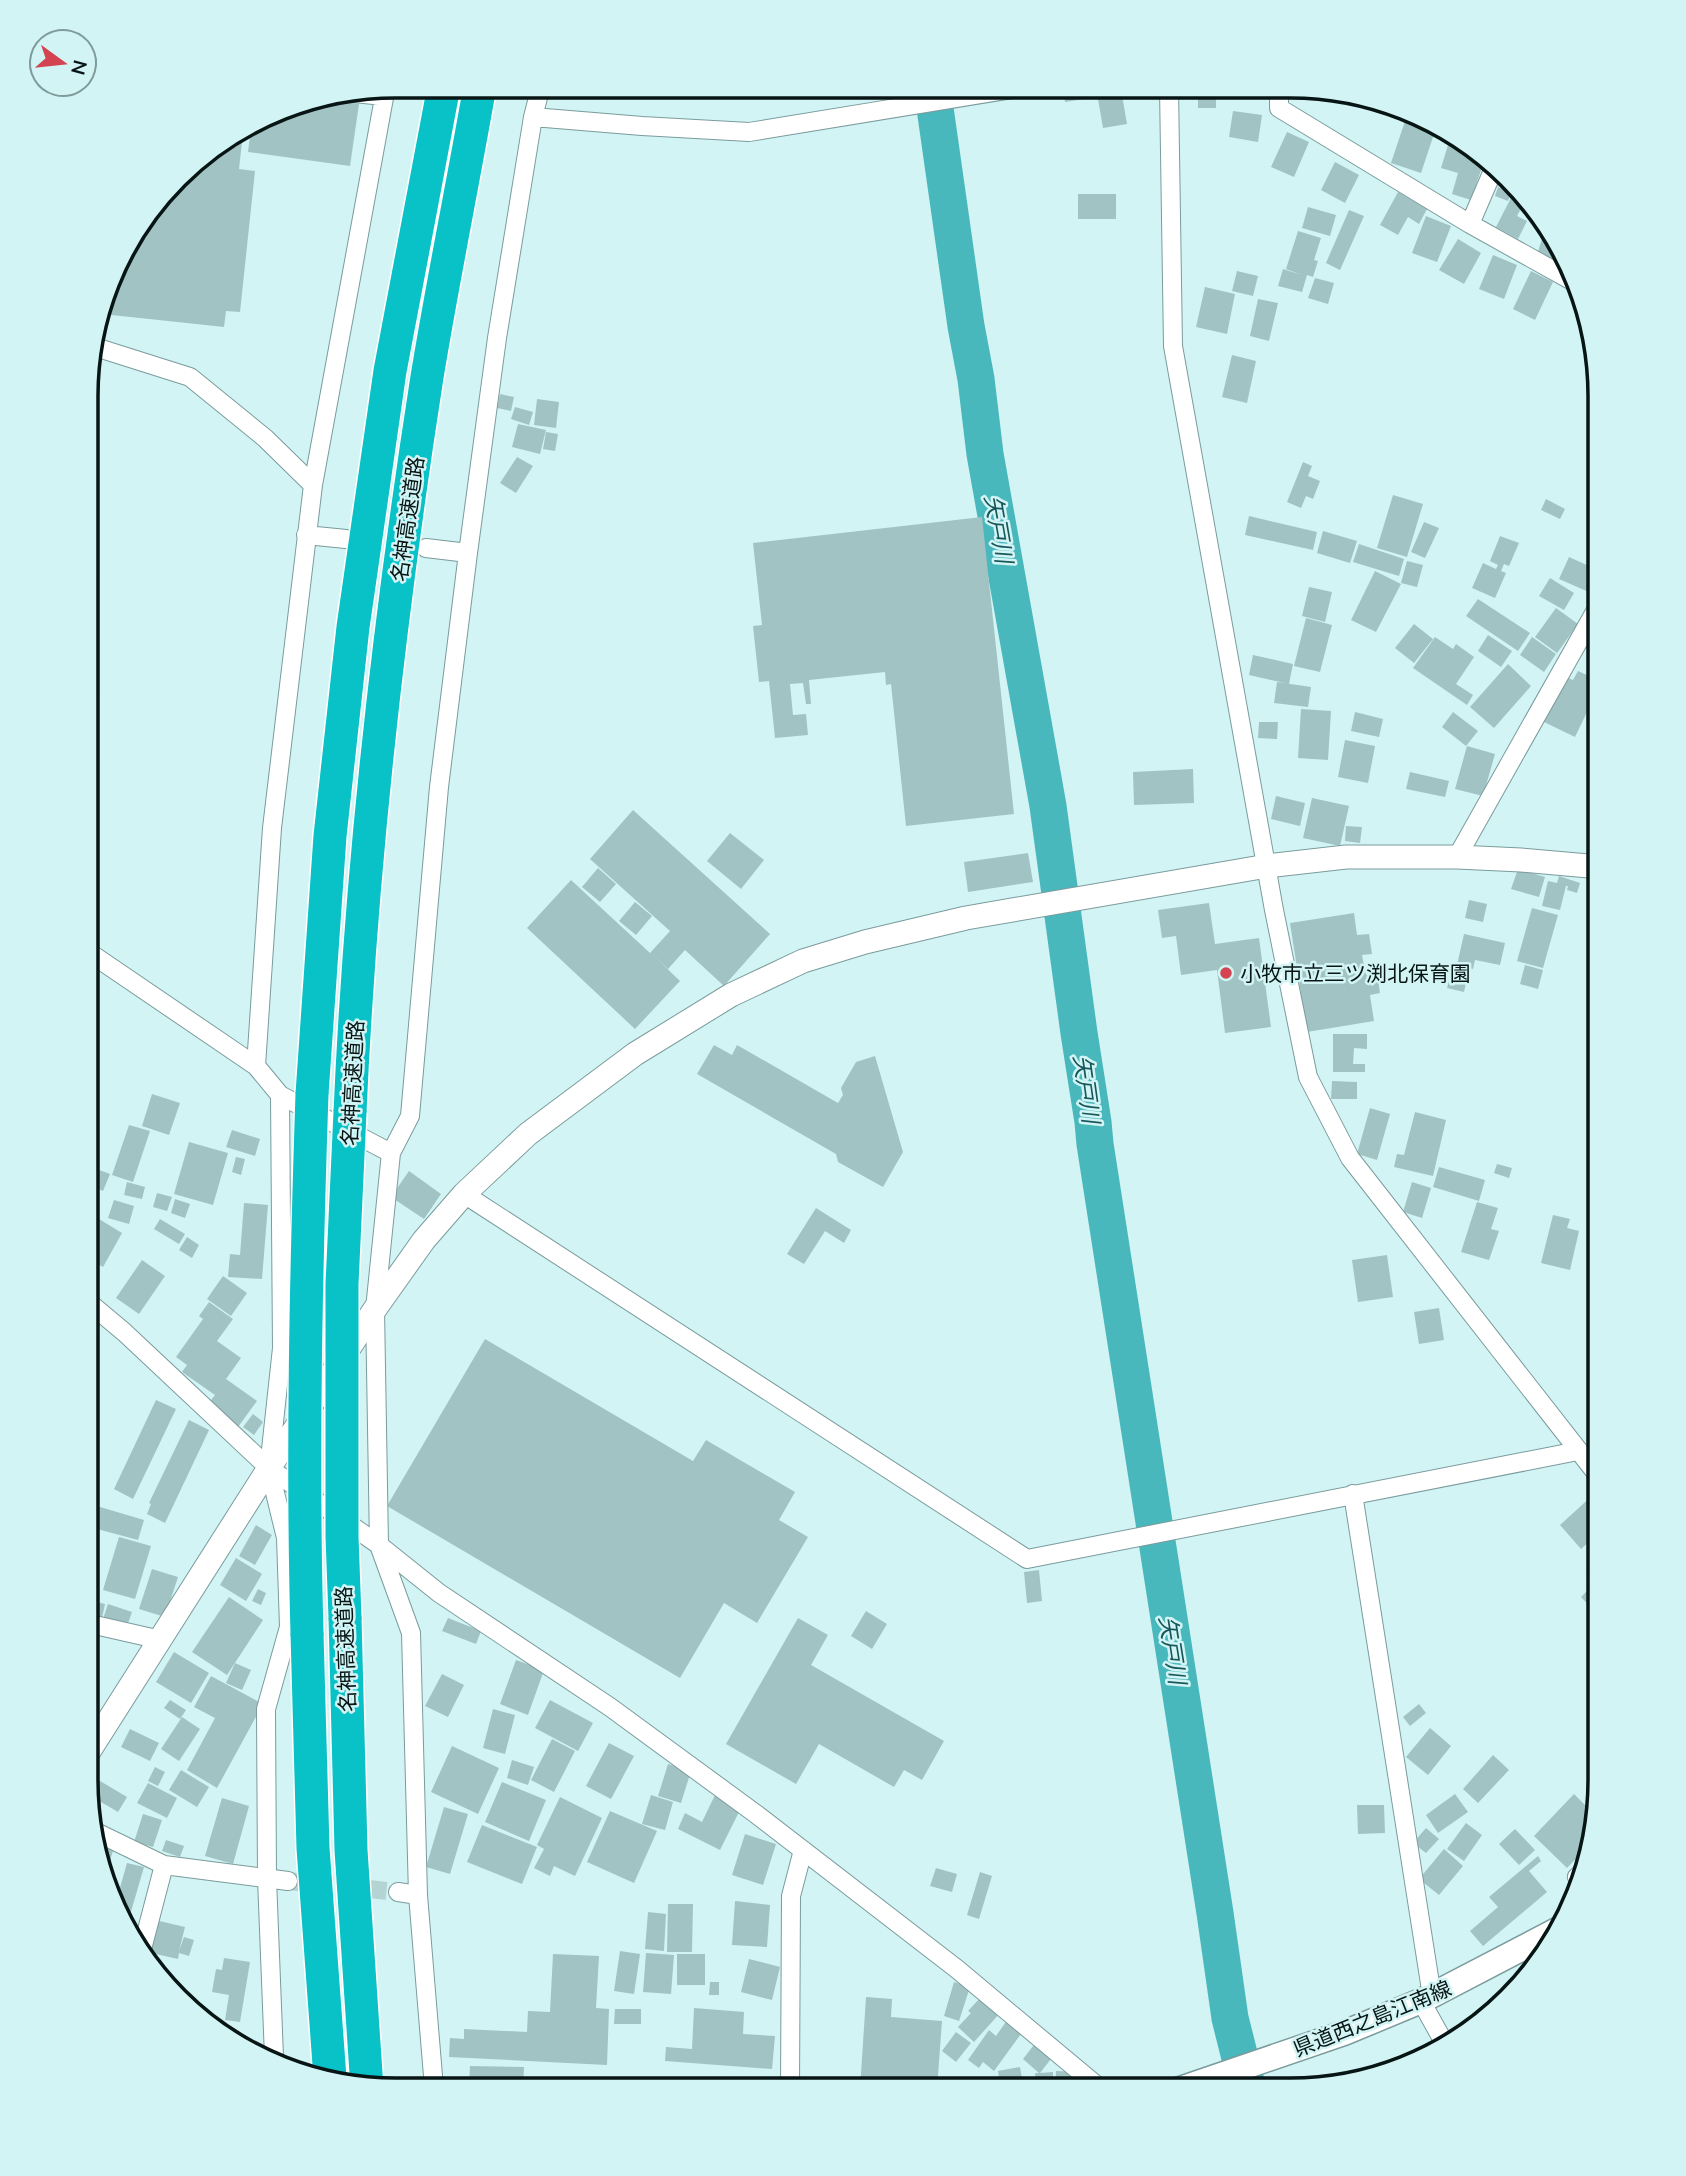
<svg xmlns="http://www.w3.org/2000/svg" width="1686" height="2176" font-family="Mulish,'Noto Sans JP',sans-serif">
	<style>
		.lines { fill: none; stroke-linecap: round; stroke-linejoin: round }
		.river { stroke: #49b8bc; stroke-width: 37 }
		.building { fill: #a2c3c4 }
		.minor-tunnel { stroke: #b4d3d3; stroke-width: 18; stroke-dasharray: 18 9; stroke-linecap: butt }
		.minor-casing { stroke: #7b9b9c; stroke-width: 20 }
		.tertiary-casing { stroke: #7b9b9c; stroke-width: 25 }
		.secondary-casing { stroke: #7b9b9c; stroke-width: 27 }
		.motorway-casing { stroke: #fff; stroke-width: 36 }
		.minor { stroke: #fff; stroke-width: 18 }
		.tertiary { stroke: #fff; stroke-width: 23 }
		.secondary { stroke: #fff; stroke-width: 24 }
		.motorway { stroke: #08c2c8; stroke-width: 33 }
		.motorway-bridge-casing { stroke: #fff; stroke-width: 36; stroke-linecap: butt }
		.motorway-bridge { stroke: #08c2c8; stroke-width: 33 }
		.poi-dot { fill: #d34352; stroke: #d2f4f5; stroke-width: 2.5 }
		.labels { text-anchor: middle; dominant-baseline: central; stroke-width: 5; stroke-linejoin: round; paint-order: stroke }
		.street-label { font-size: 21px; fill: #081515; stroke: #d2f4f5 }
		.poi-label { font-size: 21px; fill: #081515; stroke: #d2f4f5; text-anchor: start }
		.water-label { font-size: 23px; font-style: italic; fill: #175659; stroke: #d2f4f5 }
		.rim { fill: none; stroke: #081515; stroke-width: 3.5 }
	</style>
	<rect width="100%" height="100%" fill="#d2f4f5"/>
	<g class="lines">
		<!-- river -->
		<path class="river" d="M932,87L966,326L976,379L985,454L1048,806L1079,1033L1093,1122L1095,1144L1215,1913L1230,2018L1248,2090"/>
	</g>
	<!-- building -->
	<path class="building" d="M1062,88H1083L1084,99L1065,102Z
		M1198,88H1216V108H1198Z
		M1122,95L1127,124L1103,128L1098,99Z
		M319,98L359,104L350,166L248,152L251,128L296,102Z
		M1233,111L1262,115L1258,142L1229,137Z
		M1405,121L1435,131L1421,173L1391,163Z
		M1287,132L1309,142L1294,177L1271,167Z
		M243,133L239,169L255,171L240,312L226,311L224,327L102,314L127,241L192,162Z
		M1448,145L1485,158L1471,200L1452,194L1458,173L1441,168Z
		M1335,162L1359,175L1345,203L1321,190Z
		M1498,187L1512,192L1508,201L1495,196Z
		M1398,192L1427,209L1419,224L1408,217L1398,235L1380,225Z
		M1514,192L1526,199L1517,216L1527,221L1518,239L1496,227Z
		M1078,194H1116V219H1078Z
		M1308,207L1336,215L1330,236L1302,228Z
		M1349,210L1364,216L1340,270L1326,263Z
		M1426,216L1451,226L1437,262L1412,253Z
		M1546,225L1565,254L1562,263L1537,255Z
		M1298,231L1321,238L1314,260L1318,261L1313,277L1307,275L1302,292L1278,286L1283,269L1302,275L1286,269Z
		M1458,239L1481,253L1464,284L1439,270Z
		M1493,255L1517,265L1504,299L1479,289Z
		M1237,271L1258,276L1253,296L1232,291Z
		M1531,271L1553,282L1535,320L1513,309Z
		M1315,278L1334,283L1328,304L1308,298Z
		M1205,287L1235,294L1227,334L1196,327Z
		M1258,299L1278,303L1269,341L1250,336Z
		M1232,355L1256,361L1247,403L1222,397Z
		M500,394L514,397L511,411L497,408Z
		M537,399L559,402L556,428L534,425Z
		M515,407L533,412L529,425L511,419Z
		M518,424L546,430L540,454L512,447Z
		M546,432L558,434L555,451L543,449Z
		M517,457L533,466L516,493L500,483Z
		M1303,462L1312,466L1308,476L1320,481L1313,499L1306,496L1301,508L1287,502Z
		M1393,495L1423,504L1407,557L1377,548Z
		M1546,499L1565,509L1560,519L1541,510Z
		M1249,516L1317,532L1313,550L1245,535Z
		M982,517L1014,814L906,826L891,684L886,685L885,672L809,680L811,704H806L803,683L790,684L793,715L806,714L808,735L775,738L769,681L759,682L753,626L762,625L753,543Z
		M1424,522L1439,528L1425,558L1411,552Z
		M1323,531L1357,541L1350,563L1317,553Z
		M1596,532L1600,533V561L1588,558Z
		M1500,536L1519,543L1509,566L1504,564L1501,571L1506,573L1495,598L1472,588L1483,563L1496,569L1498,565L1490,561Z
		M1359,544L1404,559L1399,576L1353,562Z
		M1569,557L1600,571L1591,593L1559,579Z
		M1407,561L1423,565L1417,587L1401,583Z
		M1375,571L1401,584L1376,632L1351,620Z
		M1550,578L1574,593L1564,610L1539,596Z
		M1309,587L1332,592L1325,622L1302,616Z
		M1478,599L1530,633L1518,651L1466,616Z
		M1556,608L1578,624L1557,653L1535,637Z
		M1306,618L1332,625L1320,672L1294,666Z
		M1414,624L1433,639L1414,663L1395,648Z
		M1596,624L1600,627V655L1584,647Z
		M1488,635L1512,651L1501,667L1478,651Z
		M1435,637L1453,649L1456,644L1474,657L1456,684L1473,695L1467,705L1413,668Z
		M1532,637L1556,654L1544,672L1520,655Z
		M1253,655L1293,664L1289,684L1249,675Z
		M1508,664L1531,686L1494,728L1470,707Z
		M1578,671L1600,681V718L1587,712L1575,737L1542,721L1564,676L1573,680Z
		M1277,682L1311,687L1308,707L1274,703Z
		M1301,709L1331,711L1328,760L1298,758Z
		M1355,712L1383,719L1379,737L1351,731Z
		M1453,712L1478,731L1466,746L1442,727Z
		M1259,722H1278L1277,739L1258,738Z
		M1345,740L1375,746L1368,783L1338,777Z
		M1467,746L1495,754L1483,796L1455,789Z
		M1193,769L1194,803L1134,805L1133,772Z
		M1410,772L1449,781L1445,797L1406,789Z
		M1276,796L1305,803L1300,826L1271,819Z
		M1312,798L1349,806L1340,846L1303,838Z
		M633,810L770,934L724,986L685,950L668,969L653,955L680,981L635,1029L527,928L571,880L650,953L670,931L590,859Z
		M1346,826L1362,827L1360,843L1345,841Z
		M730,833L764,860L741,889L707,861Z
		M1028,853L1033,882L968,892L964,862Z
		M598,868L616,884L600,902L582,887Z
		M1518,869L1545,877L1539,897L1511,889Z
		M1559,876L1580,883L1577,893L1567,890L1568,886H1566L1560,910L1542,906L1548,881L1557,883Z
		M1469,900L1487,904L1483,922L1465,918Z
		M635,902L652,916L636,935L619,921Z
		M1209,903L1215,944L1259,938L1271,1027L1225,1033L1217,970L1181,975L1176,936L1162,938L1158,910Z
		M1532,908L1558,915L1543,968L1517,961Z
		M1354,913L1357,935L1369,934L1372,954L1362,955L1366,975L1377,973L1380,993L1370,995L1374,1021L1307,1032L1290,923Z
		M1464,934L1505,943L1500,965L1475,960L1473,969L1457,965Z
		M1525,965L1543,970L1538,989L1520,984Z
		M1453,966L1469,970L1464,992L1447,988Z
		M1333,1034H1367V1049L1354,1048L1353,1064H1365V1072H1333Z
		M714,1045L732,1055L737,1045L838,1103L843,1095L841,1088L856,1062L875,1056L903,1152L883,1187L838,1162L836,1154L697,1074Z
		M1332,1081L1357,1082V1099H1331Z
		M1590,1093L1599,1095L1595,1108L1587,1107Z
		M152,1094L180,1103L169,1135L142,1126Z
		M1370,1108L1390,1114L1377,1160L1357,1154Z
		M1415,1112L1446,1120L1433,1176L1394,1167L1397,1154L1404,1155Z
		M129,1125L150,1131L133,1182L112,1175Z
		M232,1130L260,1139L255,1156L226,1147Z
		M189,1142L228,1153L213,1205L174,1194Z
		M236,1157L245,1159L241,1175L232,1172Z
		M1497,1164L1512,1168L1509,1178L1494,1173Z
		M1439,1167L1485,1180L1479,1201L1433,1187Z
		M94,1168L110,1174L103,1191L87,1184Z
		M409,1171L441,1194L424,1219L391,1197Z
		M127,1182L145,1187L142,1199L124,1195Z
		M1412,1182L1431,1188L1422,1218L1403,1212Z
		M157,1193L172,1197L167,1211L153,1207Z
		M175,1199L190,1204L185,1218L171,1213Z
		M114,1200L134,1206L129,1224L108,1218Z
		M1477,1202L1498,1208L1491,1229L1499,1231L1489,1260L1461,1252Z
		M244,1203L268,1205L262,1279L228,1277L230,1254L240,1255Z
		M816,1208L851,1230L844,1243L825,1231L804,1264L787,1254Z
		M1553,1215L1570,1219L1567,1228L1579,1231L1570,1270L1541,1263Z
		M99,1219L122,1233L103,1267L87,1258V1241Z
		M160,1219L185,1234L179,1244L154,1229Z
		M187,1237L199,1245L192,1258L179,1250Z
		M1387,1255L1393,1297L1358,1302L1352,1260Z
		M142,1260L165,1276L139,1314L116,1298Z
		M223,1276L247,1293L231,1316L207,1299Z
		M209,1302L233,1319L217,1341L241,1358L226,1379L257,1401L238,1427L207,1405L215,1395L182,1372L187,1365L176,1357L203,1319L199,1316Z
		M1439,1308L1444,1340L1419,1344L1414,1312Z
		M485,1339L693,1461L706,1440L795,1492L779,1520L808,1537L757,1623L724,1603L680,1678L387,1506Z
		M156,1400L176,1409L133,1499L114,1489Z
		M253,1414L263,1422L254,1435L243,1427Z
		M189,1420L209,1430L165,1523L147,1514L151,1504L149,1503Z
		M1594,1494L1600,1500V1532L1581,1549L1560,1525Z
		M90,1504L144,1520L138,1540L86,1526Z
		M256,1525L272,1535L255,1565L239,1556Z
		M119,1537L151,1546L135,1599L103,1590Z
		M1600,1556V1612L1597,1614L1581,1597L1597,1581L1586,1569Z
		M236,1558L262,1574L246,1601L220,1585Z
		M152,1569L178,1577L165,1617L139,1609Z
		M1039,1570L1042,1601L1027,1603L1024,1572Z
		M86,1580L97,1583L93,1601L105,1604L102,1618L86,1615Z
		M258,1589L266,1593L261,1605L252,1601Z
		M229,1597L263,1620L227,1675L192,1652Z
		M108,1604L132,1612L126,1629L102,1622Z
		M866,1611L887,1624L872,1649L851,1636Z
		M448,1618L481,1631L476,1644L442,1631Z
		M798,1618L828,1635L811,1665L944,1741L922,1780L904,1770L894,1787L819,1744L796,1784L726,1744Z
		M174,1652L209,1673L191,1703L156,1682Z
		M516,1660L544,1670L528,1715L500,1704Z
		M235,1663L251,1670L242,1690L226,1683Z
		M442,1674L464,1685L448,1717L425,1706Z
		M211,1676L263,1704L217,1788L187,1770L215,1718L194,1707Z
		M170,1700L186,1710L180,1719L164,1708Z
		M550,1700L593,1723L578,1751L535,1728Z
		M1419,1704L1426,1713L1410,1726L1403,1717Z
		M493,1709L515,1715L505,1754L483,1748Z
		M182,1717L200,1729L179,1761L161,1749Z
		M1430,1728L1451,1746L1428,1775L1406,1757Z
		M130,1729L159,1743L150,1761L121,1747Z
		M552,1739L575,1751L554,1792L531,1780Z
		M609,1743L634,1756L611,1799L586,1786Z
		M452,1746L499,1768L478,1814L431,1792Z
		M1493,1755L1509,1770L1478,1803L1463,1789Z
		M512,1760L534,1767L528,1785L507,1778Z
		M668,1764L691,1771L681,1803L658,1796Z
		M155,1767L165,1772L158,1786L148,1781Z
		M181,1770L209,1787L197,1807L169,1790Z
		M95,1778L127,1797L118,1812L89,1795L88,1789Z
		M502,1782L546,1800L529,1841L485,1822Z
		M148,1783L177,1798L167,1818L137,1803Z
		M1455,1794L1468,1812L1438,1833L1426,1815Z
		M1574,1794L1596,1816L1591,1843L1567,1868L1534,1836Z
		M651,1795L673,1802L665,1830L642,1824Z
		M715,1795L741,1808L720,1850L678,1829L685,1813L702,1822Z
		M560,1797L602,1818L575,1876L554,1866L550,1876L534,1868L544,1849L537,1845Z
		M222,1798L249,1806L233,1864L205,1856Z
		M1357,1805H1384L1385,1833L1358,1834Z
		M444,1807L468,1814L450,1874L426,1867Z
		M610,1811L657,1831L634,1883L587,1862Z
		M143,1814L162,1820L153,1847L134,1842Z
		M1466,1823L1482,1835L1464,1861L1447,1849Z
		M482,1825L537,1847L522,1884L467,1862Z
		M1426,1828L1439,1839L1426,1853L1413,1843Z
		M1515,1829L1535,1850L1519,1865L1499,1844Z
		M745,1834L776,1844L763,1885L732,1875Z
		M166,1840L184,1846L180,1857L162,1851Z
		M101,1844L114,1848L107,1870Z
		M1444,1849L1463,1866L1439,1895L1419,1879Z
		M1538,1856L1541,1861L1529,1871L1547,1892L1483,1946L1470,1931L1498,1907L1489,1897Z
		M127,1863L144,1867L130,1915L116,1911L115,1905Z
		M936,1868L957,1874L952,1892L930,1886Z
		M980,1872L992,1876L979,1919L967,1915Z
		M735,1901L770,1905L767,1947L732,1945Z
		M668,1904H693L692,1952H667Z
		M648,1912L666,1914L664,1951L645,1949Z
		M155,1920L185,1927L179,1951L184,1937L194,1940L189,1956L179,1953L178,1959L147,1952Z
		M620,1951L640,1954L634,1994L614,1991Z
		M646,1953L674,1955L671,1994L643,1992Z
		M553,1954L599,1956L596,2008L609,2009L607,2065L449,2057L450,2038L464,2039V2029L527,2032L528,2011L550,2012Z
		M677,1954H705V1985H677Z
		M224,1958L250,1962L240,2022L225,2020L229,1995L212,1992L216,1969L222,1970Z
		M749,1959L780,1967L772,2000L741,1992Z
		M710,1982H719V1995H709Z
		M954,1982L970,1987L959,2021L944,2016Z
		M866,1997L892,1999L891,2017L942,2021L937,2089H860Z
		M981,1997L1000,2013L974,2042L958,2027L971,2013L968,2011Z
		M694,2008L744,2012L743,2034L775,2036L772,2069L665,2061L666,2047L692,2049Z
		M615,2009H641V2024H614Z
		M1010,2016L1026,2027L994,2071L983,2062L979,2068L968,2060L989,2030L996,2036Z
		M956,2032L971,2043L956,2062L942,2051Z
		M1037,2041L1054,2055L1040,2073L1053,2072V2090H1036L1035,2073H1039L1023,2059Z
		M470,2066L524,2067L523,2088H469Z
		M1020,2067L1024,2090L1001,2089L998,2071Z
		M1056,2071L1076,2072L1075,2090H1055Z"/>
	<g class="lines">
		<!-- minor-tunnel -->
		<path class="minor-tunnel" d="M288,1881L398,1892"/>
		<defs>
			<path id="minor" d="M1169,88L1173,346L1274,910L1308,1077L1350,1158L1600,1478
				M1279,88V108L1470,224L1574,282
				M354,93L384,96
				M533,117L642,126L749,132L1018,88
				M1470,224L1495,166
				M92,346L190,377L265,438L313,485
				M306,535L346,539
				M426,548L468,553
				M1457,857L1600,603
				M87,951L256,1066L280,1095L282,1348L269,1468L286,1538L289,1627L266,1709L267,1879L274,2057
				M256,1066L272,828L313,485L386,87
				M280,1095L391,1153
				M464,1194L1027,1559L1578,1451
				M87,1301L124,1332L269,1468L379,1545L439,1593L610,1707L756,1814L957,1969L1102,2090
				M1353,1494L1432,1996
				M86,1623L161,1640
				M98,1833L164,1865L288,1881
				M1581,1886L1577,1877L1586,1869
				M398,1892L418,1895
				M141,1953L164,1865
				M1421,2001L1446,2046
				M434,2088L418,1895L411,1633L379,1545L375,1309L391,1153L410,1116L439,787L468,553L497,338L533,117L541,86
				M790,2089L791,1896L803,1850"/>
			<path id="tertiary" d="M86,1756L269,1468L375,1309L424,1240L464,1194L528,1134L635,1054L731,995L803,961L865,942L966,918L1267,866L1346,857H1457L1521,860L1600,867"/>
			<path id="secondary" d="M1177,2090L1344,2033L1421,2001L1559,1929"/>
			<path id="motorway" d="M312,1094L330,836L353,627L390,371L444,86
				M350,1112C361,865 389,620 427,377C443,280 463,183 480,86
				M345,1617L351,1850L367,2088
				M307,1633L313,1848L330,2078"/>
		</defs>
		<!-- minor casing -->
		<use href="#minor" class="minor-casing"/>
		<!-- tertiary casing -->
		<use href="#tertiary" class="tertiary-casing"/>
		<!-- secondary casing -->
		<use href="#secondary" class="secondary-casing"/>
		<!-- motorway casing -->
		<use href="#motorway" class="motorway-casing"/>
		<!-- minor -->
		<use href="#minor" class="minor"/>
		<!-- tertiary -->
		<use href="#tertiary" class="tertiary"/>
		<!-- secondary -->
		<use href="#secondary" class="secondary"/>
		<!-- motorway -->
		<use href="#motorway" class="motorway"/>
		<defs>
			<path id="motorway-bridge" d="M345,1617L342,1537V1284L350,1112
				M307,1633C302,1454 306,1274 312,1094"/>
		</defs>
		<!-- motorway-bridge casing -->
		<use href="#motorway-bridge" class="motorway-bridge-casing"/>
		<!-- motorway-bridge -->
		<use href="#motorway-bridge" class="motorway-bridge"/>
	</g>
	<!-- markers -->
	<circle class="poi-dot" cx="1226" cy="973" r="7"/>
	<g class="labels">
		<!-- street labels -->
		<g class="street-label">
			<text transform="translate(407 519) rotate(-82)">名神高速道路</text>
			<text transform="translate(352 1083) rotate(-87)">名神高速道路</text>
			<text transform="translate(345 1649) rotate(-92)">名神高速道路</text>
			<text transform="translate(1372 2018) rotate(-22)">県道西之島江南線</text>
		</g>
		<!-- poi labels -->
		<g class="poi-label">
			<text x="1240" y="973">小牧市立三ツ渕北保育園</text>
		</g>
		<!-- water labels -->
		<g class="water-label">
			<text transform="translate(999 529) rotate(80)">矢戸川</text>
			<text transform="translate(1087 1089) rotate(82)">矢戸川</text>
			<text transform="translate(1173 1650) rotate(81)">矢戸川</text>
		</g>
	</g>
	<!-- crop -->
	<path d="M0 0H1686V2176H0ZM396 98H1290A298 298 0 0 1 1588 396V1780A298 298 0 0 1 1290 2078H396A298 298 0 0 1 98 1780V396A298 298 0 0 1 396 98Z" fill="#d2f4f5" fill-rule="evenodd"/>
	<path class="rim" d="M396 98H1290A298 298 0 0 1 1588 396V1780A298 298 0 0 1 1290 2078H396A298 298 0 0 1 98 1780V396A298 298 0 0 1 396 98Z"/>
	<!-- north arrow -->
	<g transform="translate(63 63) rotate(105)"><circle r="33" fill="#d2f4f5" stroke="#819b9b" stroke-width="2"/>
	<path d="M0-5L12 26L0 18L-12 26Z" fill="#d34352"/>
	<text y="-10" font-size="19" font-weight="bold" text-anchor="middle" fill="#081515">N</text>
	</g>
</svg>
